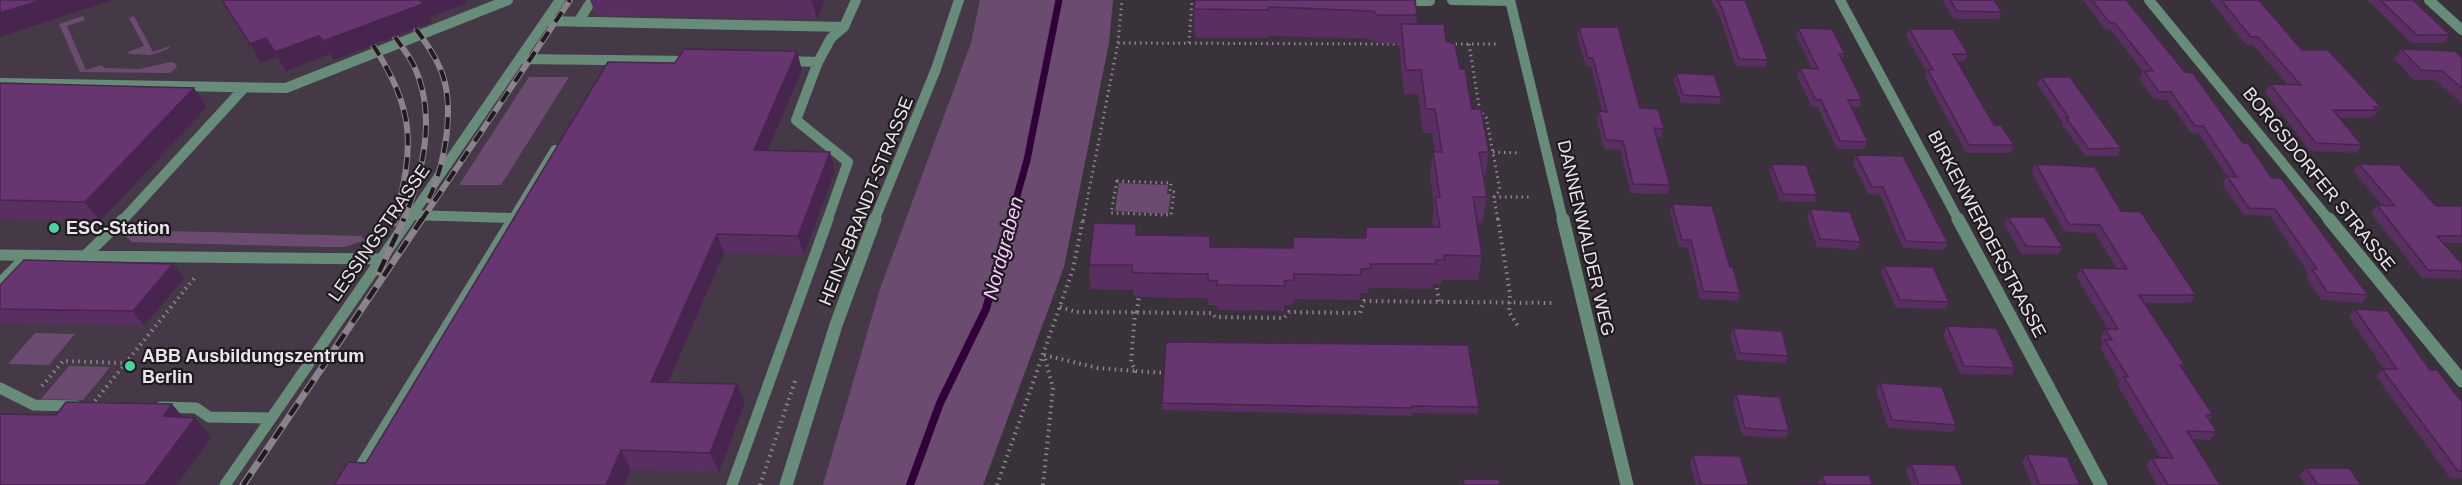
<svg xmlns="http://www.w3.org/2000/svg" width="2462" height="485" font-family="Arial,sans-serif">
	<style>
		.built { fill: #453947 }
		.green { fill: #6b4c70 }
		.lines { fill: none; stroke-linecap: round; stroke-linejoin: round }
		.stream-far1 { stroke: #31003a; stroke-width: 7 }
		.stream { stroke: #31003a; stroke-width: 8 }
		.path-far1 { stroke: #8c868d; stroke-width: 3; stroke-dasharray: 1.5 4; stroke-linecap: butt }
		.path { stroke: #8c868d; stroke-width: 4; stroke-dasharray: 1.5 4.5; stroke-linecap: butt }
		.lane-far1 { stroke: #678c7a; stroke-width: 10 }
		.lane { stroke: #678c7a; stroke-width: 11 }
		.street-far1 { stroke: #678c7a; stroke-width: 10 }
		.street { stroke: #678c7a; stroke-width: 13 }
		.rail-far1-casing { stroke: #8a838b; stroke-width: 6 }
		.rail-casing { stroke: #8a838b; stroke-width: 7 }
		.rail-far1 { stroke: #1f1b1f; stroke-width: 4; stroke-dasharray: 12; stroke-linecap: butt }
		.rail { stroke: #1f1b1f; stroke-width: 4.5; stroke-dasharray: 14; stroke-linecap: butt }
		.wall { fill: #592e60 }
		.shaded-wall { fill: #48254e }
		.building { fill: #673570; stroke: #48254e; stroke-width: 1.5 }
		.poi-dot { fill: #49d49c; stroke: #1f1b1f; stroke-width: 2 }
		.labels { text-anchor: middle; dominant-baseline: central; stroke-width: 4.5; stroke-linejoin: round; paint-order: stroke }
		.street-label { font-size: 18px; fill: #ebe6ec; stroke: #1f1b1f }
		.poi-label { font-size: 18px; font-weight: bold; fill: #ebe6ec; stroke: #1f1b1f; text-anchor: start }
		.water-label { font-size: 20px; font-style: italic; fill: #f7cbff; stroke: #1f1b1f }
	</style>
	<rect width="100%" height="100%" fill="#3a323b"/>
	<!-- built -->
	<path class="built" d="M0,0H1006L838,485H0Z"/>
	<!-- green -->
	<path class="green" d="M980,0H1113L1109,43L1064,267L983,485H823L880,289L971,43Z
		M83,16L85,20L67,26L86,70L102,65L104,68L140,69L170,62L175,63L177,67L170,73L80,72L59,24Z
		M134,16L153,52L170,46L168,49L151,55L129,54L128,52L144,46L129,18Z
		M529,77H569L501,185H459Z
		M1119,183L1168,185L1167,194H1171L1168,214L1115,211Z
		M127,230L362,236V239L367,237L366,240L344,247H325L132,242L124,235Z
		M35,333L75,334L49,365L8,364Z
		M69,366L110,367L83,400L41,399Z"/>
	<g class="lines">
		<!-- stream-far1 -->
		<path class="stream-far1" d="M1010,221L1027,160L1059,0"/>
		<!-- stream -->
		<path class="stream" d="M910,485L940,403L986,309L1011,219"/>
		<!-- path-far1 -->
		<path class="path-far1" d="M1118,43L1399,44
			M1189,43L1192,0
			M1450,44H1497
			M1469,44L1480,112L1486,116L1500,190L1494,197L1498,221
			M1493,152L1520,153
			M1117,181L1171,183L1170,192H1174L1171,215L1111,213Z
			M1494,197H1530
			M1083,221L1118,43L1122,0"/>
		<!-- path -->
		<path class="path" d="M1498,219L1510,294L1509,312L1518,326
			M1436,282L1439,302
			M1060,307L1076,312L1212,313L1215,317L1284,318L1289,312L1360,313L1364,301L1552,303
			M1135,312L1131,362L1136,371L1164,373L1167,376
			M1137,312L1139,294
			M42,386L63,361L125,363
			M95,401L196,276
			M760,485L796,378
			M997,485L1073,269L1083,219
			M1043,485L1053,388L1044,355L1098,368L1136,371"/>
		<!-- lane-far1 -->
		<path class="lane-far1" d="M1452,0L1510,1
			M1401,1H1430
			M546,21L844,27
			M578,22L592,0
			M520,59L691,61
			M788,61L818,62
			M0,83L286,88L508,0
			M411,215L512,218
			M122,221L244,88
			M408,221L560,0
			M512,221L555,150
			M827,221L848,162L796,120L818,62L831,38L844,27L856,0"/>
		<!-- lane -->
		<path class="lane" d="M0,255L382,259
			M85,256L123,219
			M0,283L27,256
			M0,388L34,405L77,406
			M161,407L196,408L209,417L271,418
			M225,485L409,219
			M349,485L513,219
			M732,485L828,219"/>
		<!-- street-far1 -->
		<path class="street-far1" d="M1510,0L1563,221
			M1840,0L1959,221
			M2149,0L2330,221
			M2429,0L2462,30
			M874,221L936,69L959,0"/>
		<!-- street -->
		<path class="street" d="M1563,219L1627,485
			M1958,219L2101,485
			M2329,219L2462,381
			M786,485L836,325L875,219"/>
		<defs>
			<path id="rail-far1" d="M416,29C426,43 436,57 442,73C455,108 445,167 428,200
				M395,37C401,46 408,54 413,64C437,112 424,173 403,221
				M373,45C416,112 414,146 395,221
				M421,221L570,0"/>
			<path id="rail" d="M394,223L395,219
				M379,272L404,219
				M243,485L422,219"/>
		</defs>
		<!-- rail-far1 casing -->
		<use href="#rail-far1" class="rail-far1-casing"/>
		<!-- rail casing -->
		<use href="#rail" class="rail-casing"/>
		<!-- rail-far1 -->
		<use href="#rail-far1" class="rail-far1"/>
		<!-- rail -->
		<use href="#rail" class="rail"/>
	</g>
	<!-- wall -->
	<path class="wall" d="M222,0L467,3L430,17L432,22L334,60L330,54L286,71L277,57L261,63Z
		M590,0H825L817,19L596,15Z
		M1415,0L1417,15L1416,24L1446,41L1460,69L1472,109L1489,152L1485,176H1483L1487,197L1482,222H1477L1482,256L1478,280H1442L1441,284H1433V289L1369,288L1368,293H1360L1359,300L1293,299V305H1284V311L1218,310L1217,305H1208V298L1143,297L1134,296L1133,290L1091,289L1089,265L1137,235L1210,236V247L1292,248L1293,237L1365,238L1366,227H1433L1432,221L1434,206L1430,176L1433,152H1435L1432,133H1423L1418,94H1404L1399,44L1376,43L1370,39L1267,36V38H1195L1194,9Z
		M1711,0H1745L1768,60L1765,67L1736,66L1720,17Z
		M1942,0H1994L2002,12L1999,19H1954Z
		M2083,0H2126L2368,295L2362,303L2321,300L2306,277L2308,273L2270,216L2244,215L2222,184L2227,176L2198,133H2191L2167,100L2154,99L2139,79L2143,72L2111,30H2106Z
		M2210,0H2259L2302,50L2381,107L2375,115H2373L2371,118H2340L2362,145L2356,153L2310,151L2265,92L2270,84L2288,85L2253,45H2246Z
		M2367,0H2413L2450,35L2444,43H2411Z
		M1579,27L1640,108L1664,129L1661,137H1656L1670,185L1667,194L1631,193L1620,150L1604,149L1597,120L1599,111H1602L1591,66H1586L1577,35Z
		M1798,28L1845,54L1842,61L1862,100L1859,107H1851L1868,142L1864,149H1837L1818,107H1812L1797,76L1800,68H1812L1796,36Z
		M1909,29L1968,54L1965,61H1958L1994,125L2014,145L2011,153H1966L1925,77L1927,72L1906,36Z
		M2401,49L2462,58V104L2435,80H2414L2394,59Z
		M802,70L768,150L835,171L804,255L724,253L668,382L737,384L745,403L719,472L366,463Z
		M1676,73L1722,97L1719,104L1681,103L1674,81Z
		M2041,77L2121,148L2117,156H2085L2062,125L2063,123L2037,84Z
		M0,83L207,107L100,221L0,219Z
		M1856,155L1948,243L1944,250L1903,248L1880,195L1868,194L1853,163Z
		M1771,164L1817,195L1814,202L1780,201L1769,171Z
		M2036,164L2121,211L2196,295L2190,303H2144L2185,365L2182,368L2213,415L2209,420L2217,432L2210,440L2192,439L2220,485H2157L2146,466L2152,458H2161L2118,386L2120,382L2100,348L2103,343L2100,337L2105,329H2108L2076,276L2081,268L2117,269L2095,233L2065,232L2031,172Z
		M2359,164L2436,206H2462V243H2444L2462,264L2461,279L2422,278L2371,213L2377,205H2382L2353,171Z
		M1672,204L1730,267L1740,293L1738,301L1700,299L1688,248L1679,247L1670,212Z
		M1810,209L1861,242L1857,250L1817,247L1807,217Z
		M2008,217L2063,247L2059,254H2021L2004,224Z
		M173,264L184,278L144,326L0,323V285Z
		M1884,266L1949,302L1945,309L1896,308L1881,273Z
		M2355,309L2430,370L2462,402V479L2450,478L2376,376L2382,369H2384L2349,317Z
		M1947,326L2015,368L2011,375L1960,374L1943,334Z
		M1733,328L1788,356L1785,363L1737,360L1730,336Z
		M1880,383L1956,425L1952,432L1888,428L1876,390Z
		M1736,394L1789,431L1786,438L1742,436L1733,402Z
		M1162,403L1479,407L1477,414L1412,413V416L1162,410Z
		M2027,454L2080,485H2032L2022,462Z
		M1693,455L1749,485H1696L1690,463Z
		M1911,464L1963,485H1912L1906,471Z
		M2306,468L2361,485H2306L2299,475Z
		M1822,475L1873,485H1799V484H1819L1818,482Z"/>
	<!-- shaded-wall -->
	<path class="shaded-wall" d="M42,0H112L0,37V13Z
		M420,0H466L467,3L430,17L432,22L334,60L323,41Z
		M812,0H825L817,19L812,1Z
		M319,36L330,54L286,71L275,52Z
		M266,38L277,57L261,63L250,44Z
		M797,51L802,70L760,169L754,150Z
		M194,88L207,107L100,221L85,202Z
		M830,152L835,171L804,255L798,236Z
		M717,234L724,253L660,401L651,382Z
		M173,264L184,278L144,326L133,311Z
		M737,384L745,403L719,472L710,453Z
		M172,404L189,424L163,416Z
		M195,418L211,437L177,485H145Z
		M621,450L631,469L624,485H606Z"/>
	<!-- building -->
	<path class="building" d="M0,0H42L0,13Z
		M222,0H420L423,4L323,41L319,36L275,52L266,38L250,44Z
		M1195,0H1415L1417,15H1378L1372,11L1268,7V10L1194,9Z
		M1717,0H1745L1768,60L1739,59L1722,9Z
		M1950,0H1994L2002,12L1957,11Z
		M2092,0H2126L2185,72L2193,73L2243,143H2248L2272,178H2281L2368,295L2327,292L2312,269H2317L2275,209L2249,208L2227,176L2237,177L2203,126H2195L2171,92H2159L2144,71H2153L2115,23H2110Z
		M2221,0H2259L2302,50H2328L2381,107H2374L2377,110H2333L2362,145L2316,143L2270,84L2301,85L2258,37H2251Z
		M2380,0H2413L2450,35H2417Z
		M1401,24H1444L1446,41L1455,44L1460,69H1465L1472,109H1481L1489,152H1479L1487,197H1473L1482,256L1444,255L1445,260H1436V264H1370L1371,268L1361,269V275L1294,274V280L1284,281L1285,286L1217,285V281L1208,280V274L1142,273L1132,272V265H1089L1094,223L1136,224V235L1210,236V247L1293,248V237L1366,238V227H1440L1435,197H1440L1433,152H1442L1435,109H1426L1421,70H1406Z
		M1579,27H1618L1640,108L1658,109L1664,129L1654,128L1670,185L1633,184L1623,141L1606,140L1599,111L1607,112L1593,58H1588Z
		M1798,28L1832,29L1845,54H1839L1862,100H1848L1868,142L1840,141L1821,100L1815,99L1800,68L1818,69Z
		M1909,29H1953L1968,54H1953L1994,125H2001L2014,145H1969L1928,70H1933Z
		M684,49L797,51L754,150L830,152L798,236L717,234L651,382L737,384L710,453L621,450L606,485H334L348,462L366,463L608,62L675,63Z
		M2401,49L2455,51L2462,58V88L2442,71L2421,70Z
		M1676,73L1714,75L1722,97L1683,95Z
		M2041,77H2070L2121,148L2089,149L2066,118H2069Z
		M0,83L194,88L85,202L0,200Z
		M1856,155L1903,156L1948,243L1906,241L1883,187H1872Z
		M1771,164L1806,165L1817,195L1783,194Z
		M2036,164L2095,167L2121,211L2141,212L2196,295H2139L2185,365H2180L2213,415H2206L2217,432L2187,431L2220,485H2168L2152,458H2173L2124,377H2128L2105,340H2112L2105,329H2118L2081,268L2127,269L2100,225L2069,224Z
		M2359,164L2399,165L2436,206H2462V236H2437L2462,264V271L2428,270L2377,205L2395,206Z
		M1672,204L1712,206L1730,267H1733L1740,293L1703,291L1691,240H1682Z
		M1810,209L1850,212L1861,242L1820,239Z
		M2008,217H2044L2063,247L2026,246Z
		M24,260L173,264L133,311L0,309V285Z
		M1884,266L1933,267L1949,302L1900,300Z
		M2355,309L2388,311L2430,370H2437L2462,402V471H2458L2382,369H2397Z
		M1947,326L1996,328L2015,368L1964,366Z
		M1733,328L1782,331L1788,356L1740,353Z
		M1166,342L1468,345L1479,407L1412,406L1413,408L1162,403Z
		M1880,383L1942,387L1956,425L1892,420Z
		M1736,394L1780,397L1789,431L1745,428Z
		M66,402L172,404L163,416L195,418L145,485H0V414L56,415Z
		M2027,454L2067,457L2080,485H2040Z
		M1693,455L1740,456L1749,485H1701Z
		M1911,464L1955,465L1963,485H1919Z
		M2306,468H2349L2361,485H2318Z
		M1822,475H1869L1873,485H1800L1799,484H1825Z
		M1463,479H1499L1500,485H1464Z"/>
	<!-- markers -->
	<g class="poi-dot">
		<circle cx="54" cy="228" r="6"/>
		<circle cx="130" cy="366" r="6"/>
	</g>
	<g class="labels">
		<!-- street labels -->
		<g class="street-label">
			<text transform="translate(2319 179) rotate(51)">BORGSDORFER STRASSE</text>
			<text transform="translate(866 201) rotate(-68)">HEINZ-BRANDT-STRASSE</text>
			<text transform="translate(379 233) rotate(-55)">LESSINGSTRASSE</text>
			<text transform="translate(1987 234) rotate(62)">BIRKENWERDERSTRASSE</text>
			<text transform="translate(1586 238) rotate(77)">DANNENWALDER WEG</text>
		</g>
		<!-- poi labels -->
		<g class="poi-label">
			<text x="66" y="228">ESC-Station</text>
			<text x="142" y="356">ABB Ausbildungszentrum<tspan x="142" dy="21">Berlin</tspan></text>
		</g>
		<!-- water labels -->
		<g class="water-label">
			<text transform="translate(1003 248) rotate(-75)">Nordgraben</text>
		</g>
	</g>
</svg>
